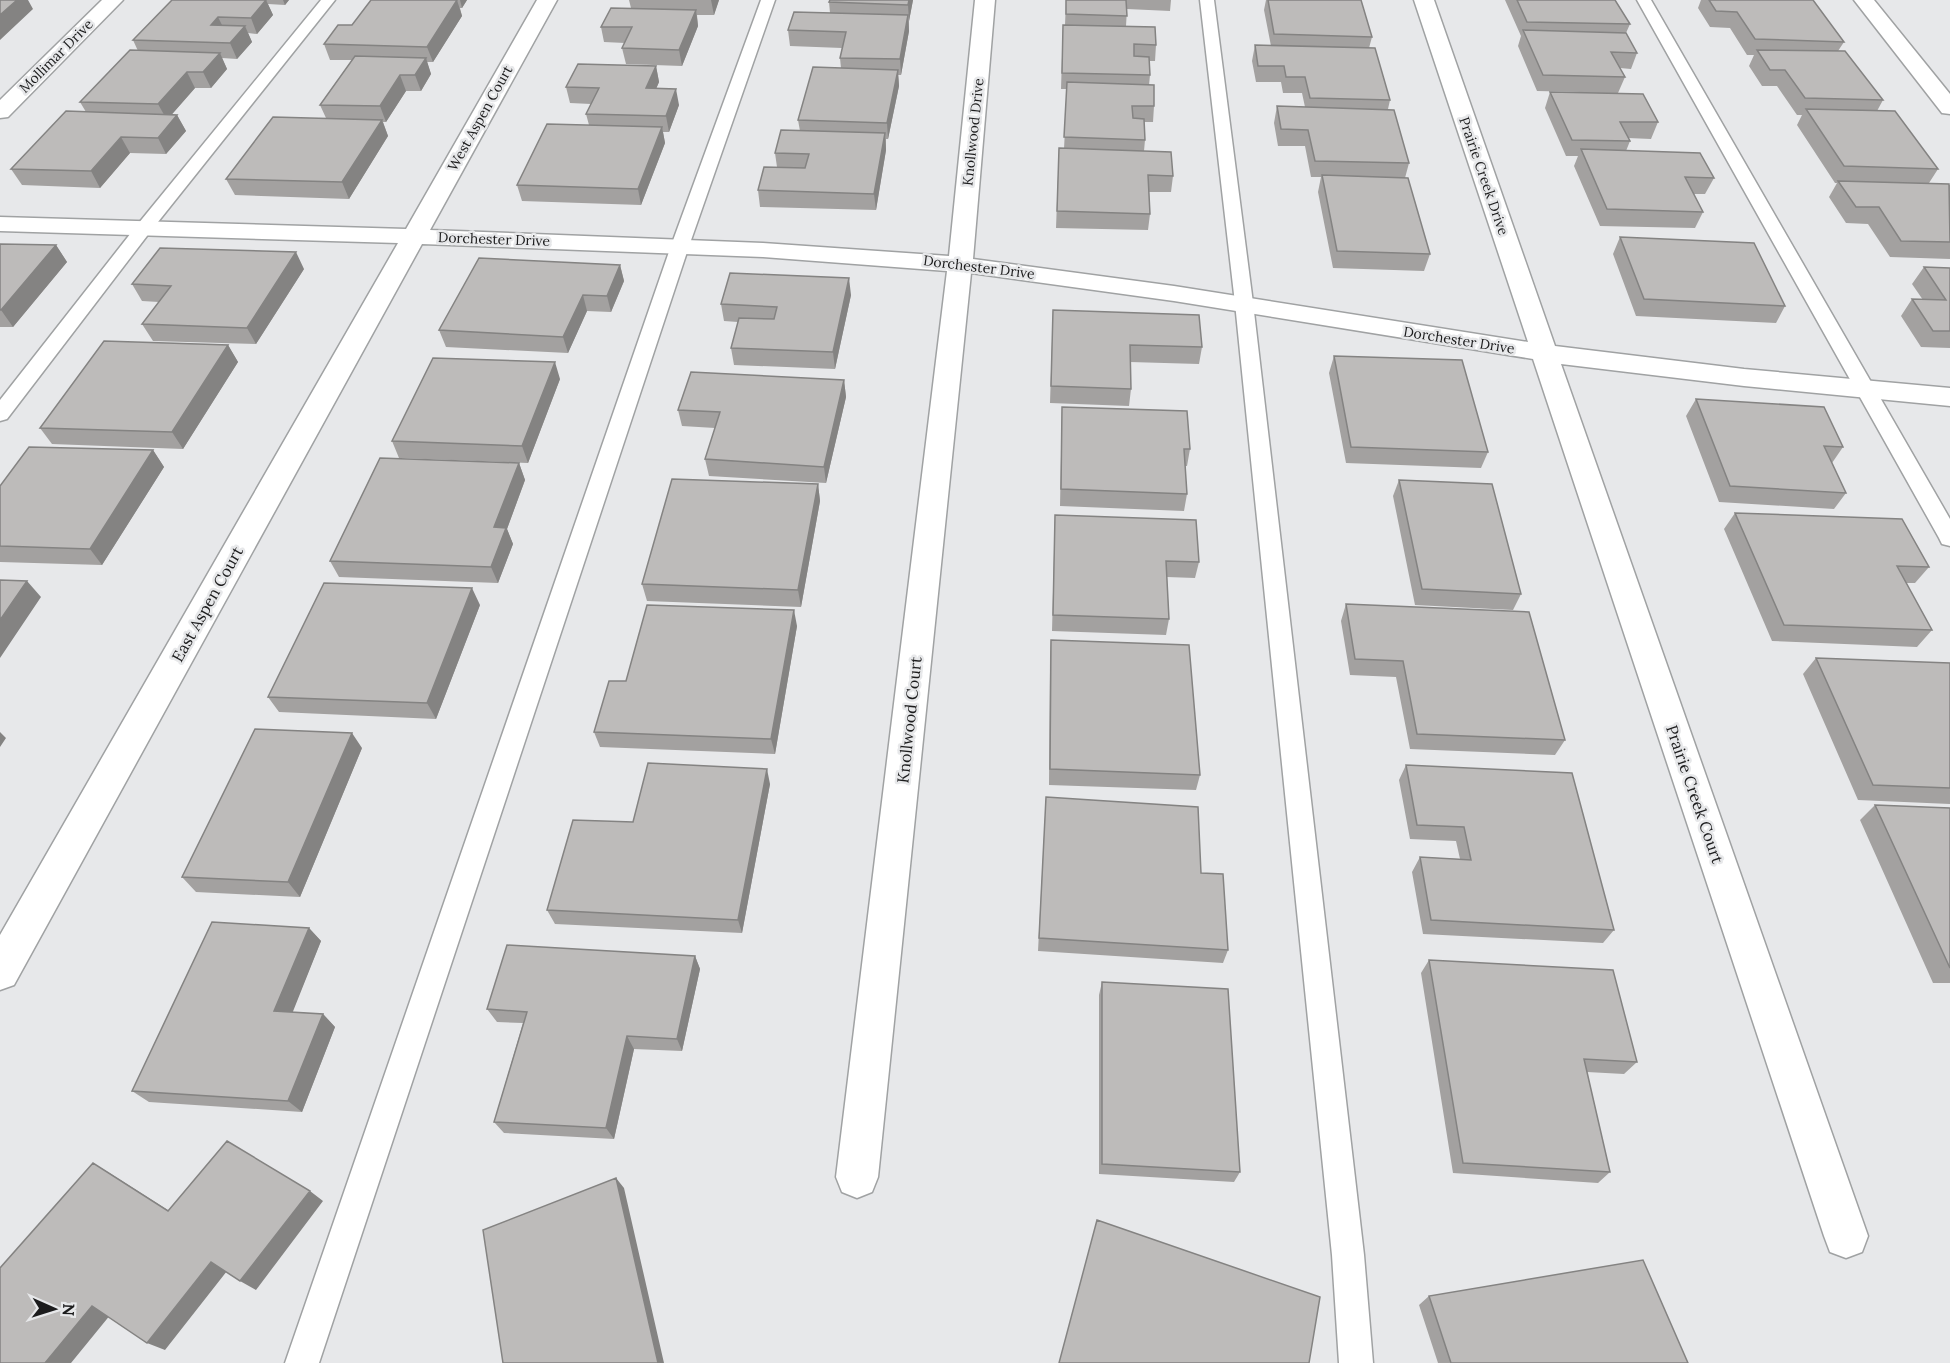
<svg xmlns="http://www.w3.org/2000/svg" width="1950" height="1363" font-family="Lora,serif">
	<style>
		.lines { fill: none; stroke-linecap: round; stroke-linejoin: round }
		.service-casing { stroke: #a0a2a3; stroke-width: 3 }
		.minor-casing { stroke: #a0a2a3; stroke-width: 3 }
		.service { fill: #fff; fill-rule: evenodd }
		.minor { fill: #fff; fill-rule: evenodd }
		.wall { fill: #a3a1a0 }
		.shaded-wall { fill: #848382 }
		.building { fill: #bdbbba; stroke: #848382; stroke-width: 1.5 }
		.labels { text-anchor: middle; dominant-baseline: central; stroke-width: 5; stroke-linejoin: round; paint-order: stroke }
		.far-street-label { font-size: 14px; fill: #1c1c1d; stroke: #e7e8ea }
		.street-label { font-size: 16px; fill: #1c1c1d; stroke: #e7e8ea }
	</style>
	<rect width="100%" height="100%" fill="#e7e8ea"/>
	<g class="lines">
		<defs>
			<path id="service" d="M321,0H335L150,232L7,419L0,421V400L138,224Z
				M761,0H775L689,246L319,1363H285L671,246Z
				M1200,0H1214L1253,303L1364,1255L1373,1363H1339L1332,1255L1235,303Z
				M1637,0H1651L1950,519V546L1942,544L1939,538Z"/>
			<path id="minor" d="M102,0H123L8,117L0,118V100Z
				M537,0H557L430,230L763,243L949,256L975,0H995L973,259L1174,286L1528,342L1414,0H1434L1555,346L1744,369L1950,388V406L1744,386L1561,364L1868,1236L1862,1252L1846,1258L1830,1252L1824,1236L1533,359L1174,301L971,273L878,1177L872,1192L857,1198L842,1192L836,1177L947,271L763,257L422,244L14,985L0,990V935L398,243L0,231V217L406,229Z
				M1854,0H1874L1950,94V114L1942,113Z"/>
		</defs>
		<!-- service casing -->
		<use href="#service" class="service-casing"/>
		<!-- minor casing -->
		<use href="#minor" class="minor-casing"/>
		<!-- service -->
		<use href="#service" class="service"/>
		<!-- minor -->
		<use href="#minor" class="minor"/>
	</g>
	<!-- wall -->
	<path class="wall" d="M172,0H289L285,5L268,4L273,15L257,34L248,33L252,42L237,59L222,58L227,69L211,88H195L172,114L177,115L186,131L166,154L130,153L100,188L22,185L11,169L86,112L80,102L138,51L133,40Z
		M371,0H467L462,8H460L462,16L433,62H427L431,74L421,91H406L386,122H383L388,136L349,199L235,195L226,179L326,118L320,105L352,60H330L324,44L352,25Z
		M629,0H719L714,15H697L698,26L682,66L626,64L622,48L625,43L604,42L601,27L631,8Z
		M830,0H913L909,21V31L901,75H898L899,86L888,139H886V150L876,210L760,207L758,190L777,167L775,153L800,131L798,120L841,68L840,58L842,48L790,46L788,30L830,13L829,2Z
		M1066,0H1171L1170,11L1127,9L1126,26L1156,45L1155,61H1149L1150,75L1149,85L1154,106L1153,122H1144L1145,140L1144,151L1173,176L1171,192H1149L1150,214L1148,230L1056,228L1059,148L1064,149L1067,89H1061L1063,25H1065Z
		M1266,0H1361L1372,37L1369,48L1390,100L1388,109L1409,163L1405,178L1430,254L1424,271L1333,268L1318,192L1321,177H1311L1305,146H1278L1274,123L1277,106L1305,107L1302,93H1283L1281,82H1256L1252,61L1255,45L1271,46L1264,10Z
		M1505,0H1615L1630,24L1626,33L1637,53L1631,69L1620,68L1625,77L1618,93L1658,122L1651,139L1628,138L1630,141L1626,151L1714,178L1705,194H1693L1703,212L1695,228L1600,226L1574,166L1578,156H1566L1545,108L1550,92H1580L1537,91L1518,46L1521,36Z
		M1701,0H1813L1844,42L1838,51L1883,100L1877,111L1938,169L1929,183L1950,185V259L1890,257L1868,224L1846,223L1829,197L1837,183H1835L1797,125L1802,115H1797L1777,86H1762L1749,66L1754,55H1747L1730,28L1710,27L1698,8Z
		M656,66L659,82L656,89L679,105L669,132H663L665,143L641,205L522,201L517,185L589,125L586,114L591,104L570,103L566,87Z
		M1620,237L1785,306L1776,323L1636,316L1613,254Z
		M0,244L56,245L67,262L13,327H0Z
		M620,265L624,281L611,312L587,311L568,353L446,347L439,330Z
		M1924,267L1950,268V348L1921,347L1901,316L1912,299L1923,300L1912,284Z
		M304,269L256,344L153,341L142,324L159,302L142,301L132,284Z
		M851,295L835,369L734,365L731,348L738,322L724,321L721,304Z
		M1053,310L1202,347L1199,364L1130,362L1131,389L1129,406L1050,403Z
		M228,345L238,362L183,449L52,444L40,428Z
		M1334,356L1488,452L1481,468L1346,463L1329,373Z
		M560,379L528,463L399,458L392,441Z
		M844,380L846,397L826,483L709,476L705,459L715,428L682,426L678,410Z
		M1696,399L1843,447L1832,463L1846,493L1834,509L1719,502L1686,416Z
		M1062,407L1190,449L1187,466H1185L1187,494L1184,511L1060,506Z
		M153,450L164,467L102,565L0,562V486Z
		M519,463L525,480L507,529L513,544L498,583L339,577L330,561Z
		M1399,480L1521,594L1513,610L1415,605L1393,496Z
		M818,484L820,501L801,607L647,601L642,584Z
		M1735,513L1929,567L1915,583H1906L1932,630L1917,647L1772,641L1724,529Z
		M1055,515L1199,562L1195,578L1167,577L1169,619L1166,635L1052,631Z
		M1346,604L1565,740L1555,755L1410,749L1396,677L1350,675L1341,621Z
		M480,605L436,719L279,712L268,697Z
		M797,626L775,754L600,747L594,732L626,681Z
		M1051,640L1200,775L1196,790L1049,785L1050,656Z
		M1816,658L1950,663V804L1858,800L1803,674Z
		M362,748L300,897L196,892L182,877Z
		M1406,765L1614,930L1603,943L1423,934L1412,872L1420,857L1460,859L1456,841L1410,839L1399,780Z
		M770,784L742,933L555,924L547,910L633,822Z
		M1046,797L1201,873L1228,950L1223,963L1038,951Z
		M1875,805L1950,808V983H1933L1860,820Z
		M309,928L321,941L292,1012L323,1014L335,1027L302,1112L149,1102L132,1091Z
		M695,956L700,969L682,1051L634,1049L614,1139L504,1133L494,1122L523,1023L497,1022L487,1009Z
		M1429,960L1637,1062L1624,1074L1587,1072L1610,1172L1598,1183L1453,1173L1421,973Z
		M1102,982L1240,1172L1234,1182L1099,1174V995Z
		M1429,1296L1688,1363H1438L1419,1305Z"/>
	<!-- shaded-wall -->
	<path class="shaded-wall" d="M17,0H28L33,9L0,40V15Z
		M266,0L273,15L257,34L251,18Z
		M283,0H289L285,5Z
		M457,0L462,16L433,62L427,47Z
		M460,0H467L462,8Z
		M711,0H719L714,15Z
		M909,0H913L909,21L908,5Z
		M696,10L698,26L682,66L679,50Z
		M908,15L909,31L901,75L900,59Z
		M218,17L226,33L211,25Z
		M245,26L252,42L237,59L230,43Z
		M220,53L227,69L211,88L203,72Z
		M426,58L431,74L421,91L415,75Z
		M656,66L659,82L649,105L646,88Z
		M898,70L899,86L888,139L887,123Z
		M187,72L195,88L167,120L158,104Z
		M400,75L406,91L386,122L380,106Z
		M676,89L679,105L669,132L666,116Z
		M177,115L186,131L166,154L158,138Z
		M382,120L388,136L349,199L342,182Z
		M662,127L665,143L641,205L638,189Z
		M885,133L886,150L876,210L874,194Z
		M121,137L130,153L100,188L91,171Z
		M56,245L67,262L13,327L1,310Z
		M296,252L304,269L256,344L247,328Z
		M620,265L624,281L611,312L607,296Z
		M849,278L851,295L835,369L833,352Z
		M583,295L587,311L568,353L563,337Z
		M228,345L238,362L183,449L172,432Z
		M555,362L560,379L528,463L522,446Z
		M844,380L846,397L826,483L824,467Z
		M153,450L164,467L102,565L90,549Z
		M519,463L525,480L507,529L513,544L498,583L491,567L494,527Z
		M818,484L820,501L801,607L798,590Z
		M27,581L41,597L0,658V620Z
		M472,588L480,605L436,719L427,703Z
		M794,610L797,626L775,754L771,739Z
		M0,732L6,738L0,747Z
		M352,733L362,748L300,897L288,882Z
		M767,769L770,784L742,933L738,920Z
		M309,928L321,941L288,1024L274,1011Z
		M695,956L700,969L682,1051L677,1039Z
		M323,1014L335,1027L302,1112L288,1101Z
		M627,1036L634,1049L614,1139L606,1128Z
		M93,1163L111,1174L185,1221L168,1211Z
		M616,1178L624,1188L664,1363H658Z
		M310,1191L323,1201L256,1290L240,1281Z
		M211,1262L227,1271L165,1350L147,1343Z
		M92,1306L111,1314L71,1363H45Z"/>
	<!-- building -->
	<path class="building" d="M0,0H17L0,15Z
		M172,0H266L251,18L218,17L211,25L245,26L230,43L133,40Z
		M371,0H457L427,47L324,44L338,25H352Z
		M830,0H909L908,5L829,2Z
		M1066,0H1126L1127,16L1066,14Z
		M1268,0H1361L1372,37L1274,34Z
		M1517,0H1615L1630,24L1527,22Z
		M1709,0H1813L1844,42L1755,39L1737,12L1716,11Z
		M611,8L696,10L679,50L622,48L632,27H601Z
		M794,12L908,15L900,59L840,58L846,32L788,30Z
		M1063,25L1155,27L1156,45L1134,44V56L1149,57L1150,75L1062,73Z
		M1523,30L1626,33L1637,53L1611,52L1625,77L1543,75Z
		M1255,45L1375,48L1390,100L1310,98L1305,77H1286L1284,66H1258Z
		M130,50L220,53L203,72H187L158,104L80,102Z
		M1757,50L1845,51L1883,100L1805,98L1785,70H1770Z
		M355,56L426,58L415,75H400L380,106L320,105Z
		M578,64L656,66L646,88L676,89L666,116L586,114L599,88L566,87Z
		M813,67L898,70L887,123L798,120Z
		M1067,82L1154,85V106H1132L1133,118L1144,119L1145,140L1064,137Z
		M1550,92L1643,94L1658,122H1620L1630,141L1572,140Z
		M1277,106L1394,110L1409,163L1315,161L1308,130L1281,129Z
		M1806,109L1895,111L1938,169L1844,166Z
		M66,111L177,115L158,138L121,137L91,171L11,169Z
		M273,117L382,120L342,182L226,179Z
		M547,124L662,127L638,189L517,185Z
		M781,130L885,133L874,194L758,190L764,167L805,168L809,154L775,153Z
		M1059,148L1171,152L1173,176L1148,175L1150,214L1057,211Z
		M1581,149L1700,153L1714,178L1685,177L1703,212L1607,209Z
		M1322,175L1408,178L1430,254L1337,251Z
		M1838,181L1949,184L1950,242L1901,241L1879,207H1856Z
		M1620,237L1754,243L1785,306L1644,299Z
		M0,244L56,245L1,310H0Z
		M160,248L296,252L247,328L142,324L171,286L132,284Z
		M479,258L620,265L607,296L583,295L563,337L439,330Z
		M1924,267L1950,268V331H1933L1912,299L1946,300Z
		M730,273L849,278L833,352L731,348L739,318L774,319L777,307L721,304Z
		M1053,310L1199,315L1202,347L1130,345L1131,389L1051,386Z
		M104,341L228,345L172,432L40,428Z
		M1334,356L1462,360L1488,452L1351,447Z
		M433,358L555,362L522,446L392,441Z
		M691,372L844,380L824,467L705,459L720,412L678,410Z
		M1696,399L1824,407L1843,447L1824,446L1846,493L1730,486Z
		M1062,407L1187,411L1190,449H1184L1187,494L1061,489Z
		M29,447L153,450L90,549L0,546V486Z
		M380,458L519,463L494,527L506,528L491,567L330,561Z
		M672,479L818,484L798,590L642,584Z
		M1399,480L1492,484L1521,594L1422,589Z
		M1735,513L1902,519L1929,567L1897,566L1932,630L1784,625Z
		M1055,515L1196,520L1199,562L1166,561L1169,619L1053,615Z
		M0,580L27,581L0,620Z
		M324,583L472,588L427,703L268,697Z
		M1346,604L1529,612L1565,740L1417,734L1403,661L1355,659Z
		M647,605L794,610L771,739L594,732L609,681H626Z
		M1051,640L1189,645L1200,775L1050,769Z
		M1816,658L1950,663V788L1873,785Z
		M255,729L352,733L288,882L182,877Z
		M648,763L767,769L738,920L547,910L573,820L633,822Z
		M1406,765L1572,773L1614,930L1431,920L1420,857L1471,860L1464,827L1417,825Z
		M1046,797L1198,807L1201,873L1223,874L1228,950L1039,938Z
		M1875,805L1950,808V968Z
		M212,922L309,928L274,1011L323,1014L288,1101L132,1091Z
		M507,945L695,956L677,1039L627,1036L606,1128L494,1122L527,1012L487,1009Z
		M1429,960L1613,970L1637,1062L1584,1059L1610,1172L1463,1163Z
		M1102,982L1228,989L1240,1172L1102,1164Z
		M227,1141L310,1191L240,1281L211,1262L147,1343L92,1306L45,1363H0V1268L93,1163L168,1211Z
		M616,1178L658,1363H503L483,1230Z
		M1097,1220L1320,1297L1309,1363H1059Z
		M1643,1260L1688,1363H1451L1429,1296Z"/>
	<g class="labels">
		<!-- far-street labels -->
		<g class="far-street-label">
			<text transform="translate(56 56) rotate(-45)">Mollimar Drive</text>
			<text transform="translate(480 118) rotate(-61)">West Aspen Court</text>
			<text transform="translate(973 132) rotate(-84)">Knollwood Drive</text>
			<text transform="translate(1484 176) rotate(71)">Prairie Creek Drive</text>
			<text transform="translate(494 239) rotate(2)">Dorchester Drive</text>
			<text transform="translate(979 267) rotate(7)">Dorchester Drive</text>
			<text transform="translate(1459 340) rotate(9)">Dorchester Drive</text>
		</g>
		<!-- street labels -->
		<g class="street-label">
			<text transform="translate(207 604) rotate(-61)">East Aspen Court</text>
			<text transform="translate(909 720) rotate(-84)">Knollwood Court</text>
			<text transform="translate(1695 794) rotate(71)">Prairie Creek Court</text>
		</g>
	</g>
	<!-- north arrow -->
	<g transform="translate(54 1309) rotate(93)" stroke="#e7e8ea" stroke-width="4.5" paint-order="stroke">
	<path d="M0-4.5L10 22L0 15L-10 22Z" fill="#1c1c1d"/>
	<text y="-9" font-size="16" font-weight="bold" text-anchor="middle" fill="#1c1c1d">N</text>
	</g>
</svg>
